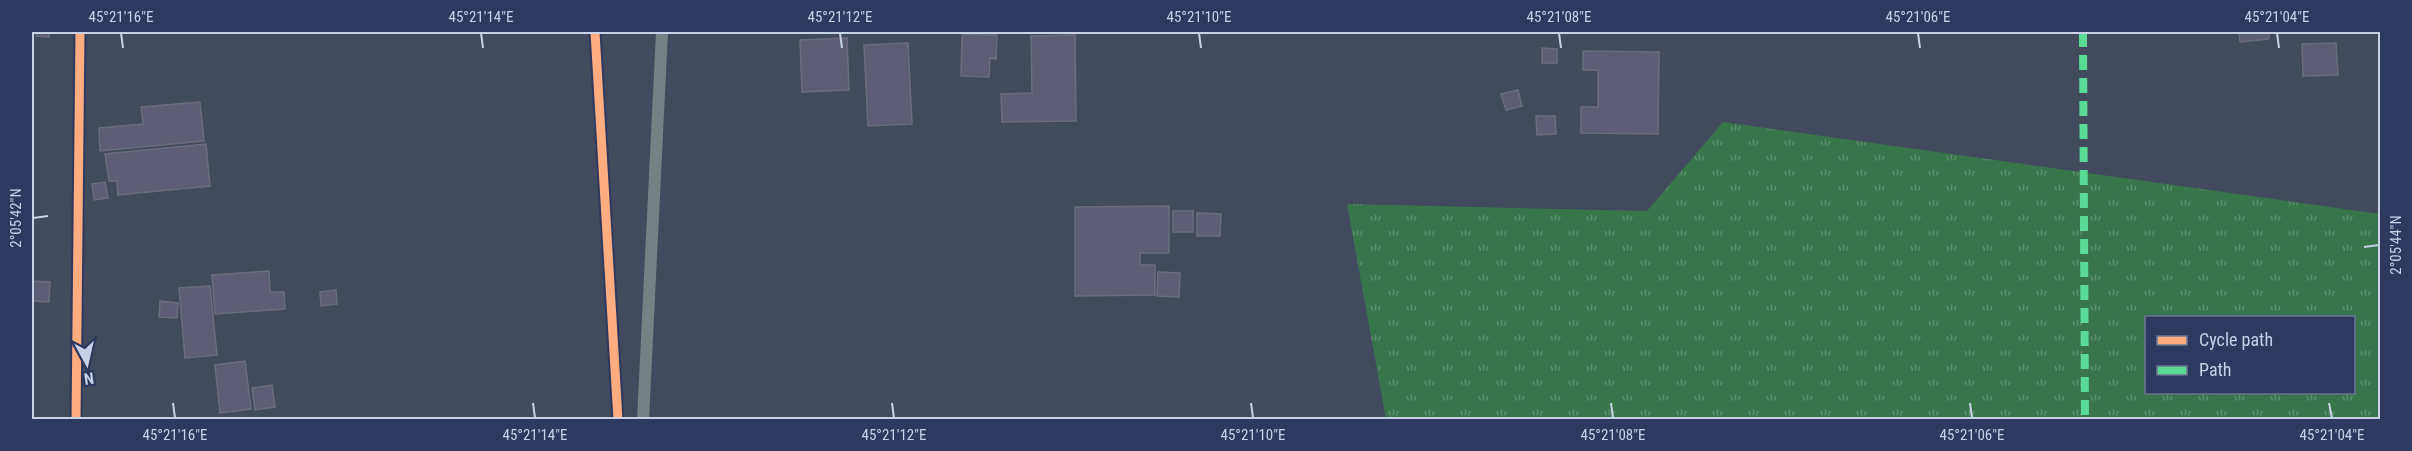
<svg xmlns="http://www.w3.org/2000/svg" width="2412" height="451" font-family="'Roboto Condensed',sans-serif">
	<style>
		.grass { fill: url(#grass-tufts); fill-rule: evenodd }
		.building { fill: #5d5d77; stroke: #6b6d7f; stroke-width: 1.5 }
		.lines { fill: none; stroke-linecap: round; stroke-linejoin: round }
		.minor { stroke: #778083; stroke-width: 12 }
		.quiet { stroke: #5adb95; stroke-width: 8; stroke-dasharray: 15 8; stroke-linecap: butt }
		.cycleway-casing { stroke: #2d395e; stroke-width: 13 }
		.cycleway { stroke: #ffac80; stroke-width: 9 }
		.ticks { fill: none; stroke: #c9d1e8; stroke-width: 2 }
		.neatline { fill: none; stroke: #c9d1e8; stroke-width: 2 }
		.ticks-label { font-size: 15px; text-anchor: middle; fill: #c9d1e8 }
	</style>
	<defs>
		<pattern id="grass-tufts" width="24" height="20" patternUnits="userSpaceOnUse" patternTransform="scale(1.5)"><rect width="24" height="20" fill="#38754b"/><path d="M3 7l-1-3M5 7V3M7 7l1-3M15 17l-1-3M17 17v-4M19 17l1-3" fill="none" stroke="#5d8e6e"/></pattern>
	</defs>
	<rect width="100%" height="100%" fill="#424a5e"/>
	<!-- grass -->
	<path class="grass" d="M1723,122L2380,214V419H1386L1347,204L1647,211ZM2146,318H2354V392H2146Z"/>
	<!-- building -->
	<path class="building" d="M37,32H49V37L36,36Z
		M2239,32H2269V39L2240,42Z
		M962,34L997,35L996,59L990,58L989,77L961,76Z
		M1075,35L1076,121L1002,122L1001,94L1032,93L1031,36Z
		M847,38L849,90L802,92L800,40Z
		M908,43L912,124L868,126L864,45Z
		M2336,43L2338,75L2303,76L2302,44Z
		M1542,48L1557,49V63H1542Z
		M1583,51L1659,52L1658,134L1581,133V107H1598V70H1583Z
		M1518,90L1522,106L1506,110L1501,94Z
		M200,102L204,141L100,151L99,128L143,124L141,107Z
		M1536,116H1555L1556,134L1537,135Z
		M206,144L210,186L118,195L117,181H109L105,154Z
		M105,182L108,198L94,200L92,184Z
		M1169,206V253H1140V265H1155V295L1075,296V207Z
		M1173,211H1193V232H1173Z
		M1197,213L1221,214L1220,236H1197Z
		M269,271L270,292H284L285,309L215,314L212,275Z
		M1158,272L1180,273L1179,297L1157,296Z
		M32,281L50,282L49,302L32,301Z
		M210,286L217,355L185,358L179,288Z
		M336,290L337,304L321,306L320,292Z
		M160,301L178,303L177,318L159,317Z
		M245,361L251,409L220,413L215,365Z
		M272,385L275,407L255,410L252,388Z"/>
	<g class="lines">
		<!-- minor -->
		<path class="minor" d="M595,32L618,420
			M76,420L80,32
			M643,420L662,32"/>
		<!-- quiet -->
		<path class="quiet" d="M2083,32L2085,420"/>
		<defs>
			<path id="cycleway" d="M595,32L618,420
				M76,420L80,32"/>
		</defs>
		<!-- cycleway casing -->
		<use href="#cycleway" class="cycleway-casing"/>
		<!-- cycleway -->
		<use href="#cycleway" class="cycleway"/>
	</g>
	<!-- ticks -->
	<path class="ticks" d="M121,33L123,48M481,33L483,48M840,33L842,48M1199,33L1201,48M1559,33L1561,48M1918,33L1920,48M2277,33L2279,48M33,218L48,216M2364,247L2379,245M173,403L175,418M533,403L535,418M892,403L894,418M1251,403L1253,418M1611,403L1613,418M1970,403L1972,418M2329,403L2332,418"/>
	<!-- border -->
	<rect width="2412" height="451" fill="none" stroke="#2d395e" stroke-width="66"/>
	<!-- legend -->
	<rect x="2145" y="316" width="210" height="78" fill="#2d395e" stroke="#6b7695" stroke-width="1.5"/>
	<rect x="2157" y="336" width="30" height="9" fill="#ffac80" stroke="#6b7695" stroke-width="1.5"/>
	<text x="2199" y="346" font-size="18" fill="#c9d1e8">Cycle path</text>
	<rect x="2157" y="366" width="30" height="9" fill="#5adb95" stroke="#6b7695" stroke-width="1.5"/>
	<text x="2199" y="376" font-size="18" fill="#c9d1e8">Path</text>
	<!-- north arrow -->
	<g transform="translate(87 364) rotate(172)" stroke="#2d395e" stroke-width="4.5" paint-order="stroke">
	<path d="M0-4.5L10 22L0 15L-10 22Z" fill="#c9d1e8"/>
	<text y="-9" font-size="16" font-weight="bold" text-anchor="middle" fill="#c9d1e8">N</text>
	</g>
	<rect x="33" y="33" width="2346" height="385" class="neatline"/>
	<g class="ticks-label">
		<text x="121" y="22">45°21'16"E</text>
		<text x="481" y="22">45°21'14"E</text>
		<text x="840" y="22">45°21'12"E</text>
		<text x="1199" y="22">45°21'10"E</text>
		<text x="1559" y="22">45°21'08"E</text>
		<text x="1918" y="22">45°21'06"E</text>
		<text x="2277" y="22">45°21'04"E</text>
		<text transform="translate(16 218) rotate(-90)" y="5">2°05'42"N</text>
		<text transform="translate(2396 245) rotate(-90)" y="5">2°05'44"N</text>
		<text x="175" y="440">45°21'16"E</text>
		<text x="535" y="440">45°21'14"E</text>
		<text x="894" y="440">45°21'12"E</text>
		<text x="1253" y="440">45°21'10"E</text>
		<text x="1613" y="440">45°21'08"E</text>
		<text x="1972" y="440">45°21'06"E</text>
		<text x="2332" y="440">45°21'04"E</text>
	</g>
</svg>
